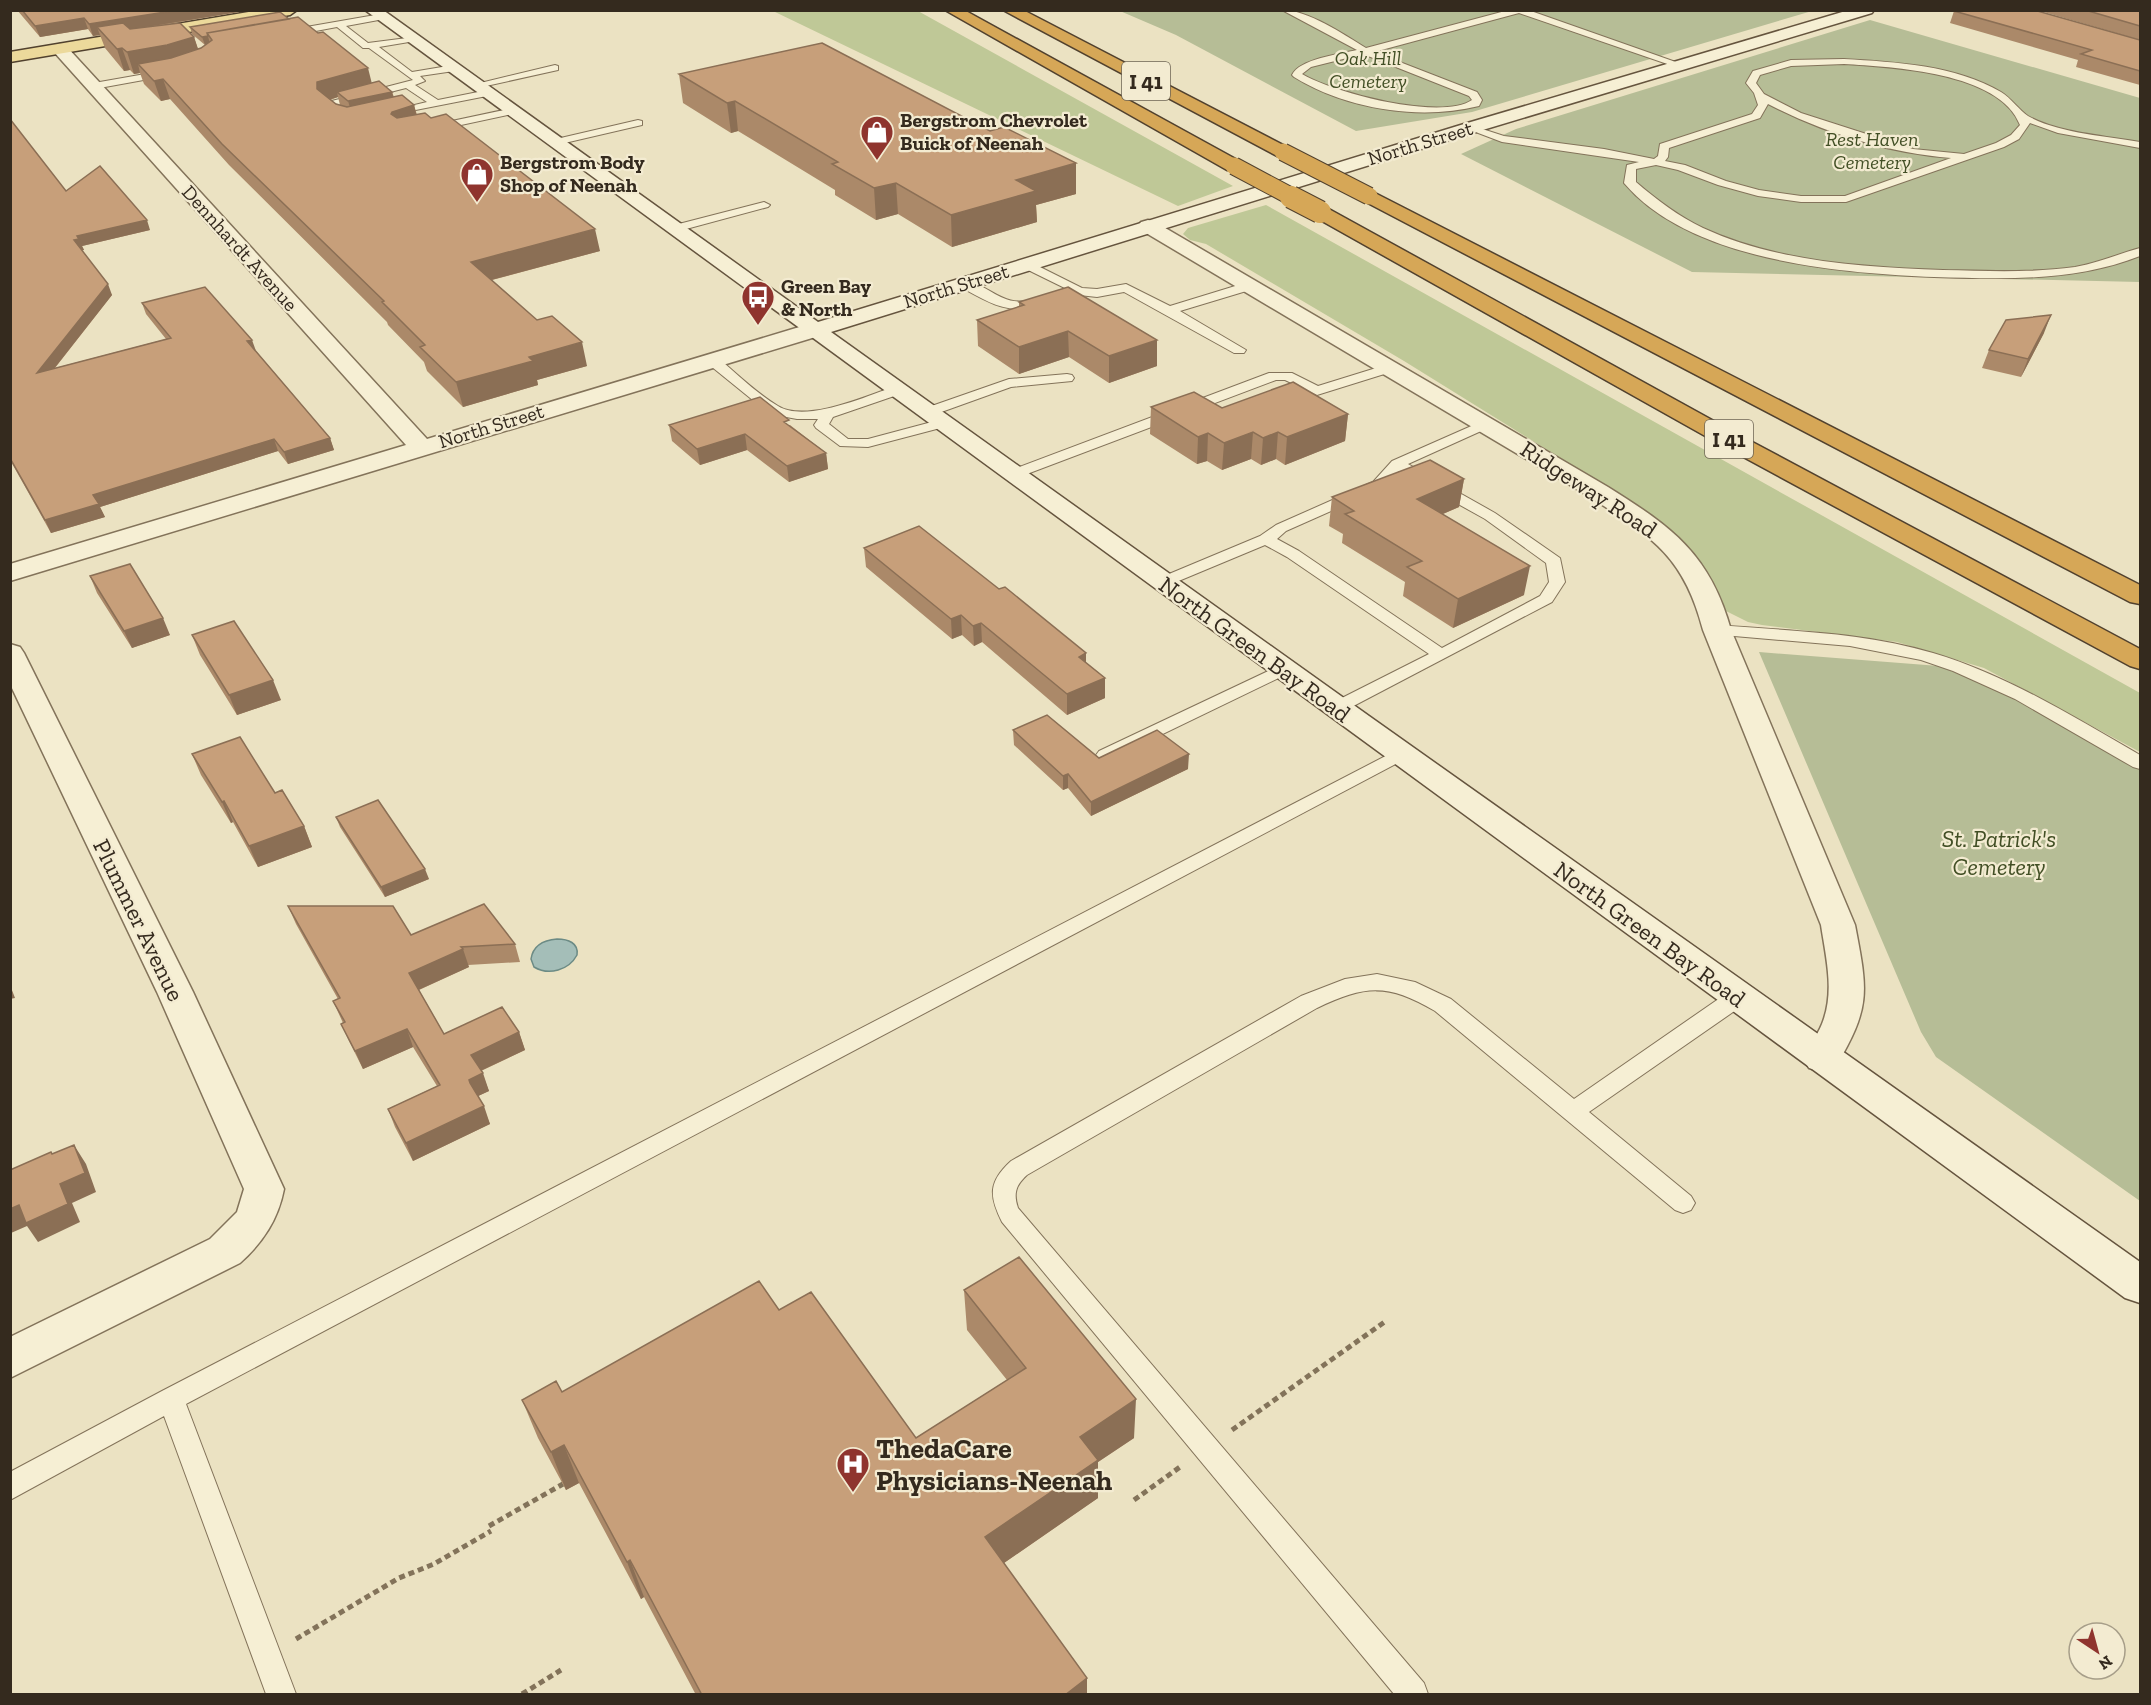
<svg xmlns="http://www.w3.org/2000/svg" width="2151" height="1705" font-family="'Zilla Slab',serif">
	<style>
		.green { fill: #bfc897 }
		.cemetery { fill: #b6bd96 }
		.water { fill: #a4beb8; stroke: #6c8b85; stroke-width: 1.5 }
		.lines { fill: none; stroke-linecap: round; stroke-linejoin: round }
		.lane-casing { stroke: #83735a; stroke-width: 2 }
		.street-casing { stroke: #83735a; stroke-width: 3 }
		.secondary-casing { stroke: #65543e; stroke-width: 3 }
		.primary-casing { stroke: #51412e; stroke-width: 3 }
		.highway-casing { stroke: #51412e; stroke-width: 3 }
		.path { stroke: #83735a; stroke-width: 5; stroke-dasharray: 6 4; stroke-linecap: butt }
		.lane { fill: #f6efd4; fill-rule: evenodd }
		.street { fill: #f6efd4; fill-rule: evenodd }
		.secondary { fill: #f6efd4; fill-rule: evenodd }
		.primary { fill: #ecd99b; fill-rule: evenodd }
		.highway { fill: #d6a757; fill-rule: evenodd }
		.highway-bridge-far1-casing { stroke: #51412e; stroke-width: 19; stroke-linecap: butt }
		.highway-bridge-casing { stroke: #51412e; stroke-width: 24; stroke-linecap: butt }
		.highway-bridge-far1 { stroke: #d6a757; stroke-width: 17 }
		.highway-bridge { stroke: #d6a757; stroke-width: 22 }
		.wall { fill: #ab8969; fill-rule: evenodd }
		.shaded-wall { fill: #8b6f55 }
		.building { fill: #c79f7a; stroke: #8b6f55; stroke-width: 1.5 }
		.labels { text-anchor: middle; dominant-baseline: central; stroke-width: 4.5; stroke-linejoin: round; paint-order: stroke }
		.far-park-label { font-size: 20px; font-style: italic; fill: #424f25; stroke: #f3ebd1 }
		.far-poi-label { font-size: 20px; font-weight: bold; fill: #342a1e; stroke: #f3ebd1; text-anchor: start }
		.far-street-label { font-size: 20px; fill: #342a1e; stroke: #f3ebd1 }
		.shield { fill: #f3ebd1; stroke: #6d6454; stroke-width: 1.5 }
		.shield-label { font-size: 22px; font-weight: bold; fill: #342a1e }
		.street-label { font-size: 24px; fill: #342a1e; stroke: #f3ebd1 }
		.park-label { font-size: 24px; font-style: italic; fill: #424f25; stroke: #f3ebd1 }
		.near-poi-label { font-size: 28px; font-weight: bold; fill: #342a1e; stroke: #f3ebd1; text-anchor: start }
	</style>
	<rect width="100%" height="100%" fill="#ebe2c2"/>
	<!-- green -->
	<path class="green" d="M773,11H918L1233,186L1178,206Z
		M1266,205L2140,693V752L1984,668L1897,642L1762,625L1748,622L1724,610L1706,578L1615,492L1404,361L1206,244L1190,240L1183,234L1188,228Z"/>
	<!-- cemetery -->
	<path class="cemetery" d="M1120,11H1812L1472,112L1356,131L1176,35Z
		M1870,20L2140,98V282L1692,272L1461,154L1516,129Z
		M1759,652L1939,666L2005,693L2140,768V1201L1936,1057L1921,1032Z"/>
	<!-- water -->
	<path class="water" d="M557,939C568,939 579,943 577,955C569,970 549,976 534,967L531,959C533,945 545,940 557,939Z"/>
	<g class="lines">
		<defs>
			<path id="lane" d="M1282,10C1308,10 1343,34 1366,48L1509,10H1528L1687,66L1679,68L1519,13L1374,52L1477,92L1482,100L1479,106C1419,121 1346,109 1294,77L1292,75C1299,59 1340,54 1357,50ZM1363,54L1469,96L1472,100C1441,121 1334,93 1302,74L1311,67Z
				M381,14L386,17L384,19L346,26L368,43L415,37V41L379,47L412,72L454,65L459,68L454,71L420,76L425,81L415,85L438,100L488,90L493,93L492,95L385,116V112L427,102L406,88L335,106L347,117L338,119L324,107V103L413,80L369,48H363L337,27L289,36L284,33L289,30Z
				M1844,59C1896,62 1955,65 2001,92C2011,98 2020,111 2028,116C2058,133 2107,136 2140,142V148L2058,133L2030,123L2019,139L2004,147L1846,202H1801L1758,196L1718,185L1678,170L1656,165L1636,169V182C1657,200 1678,216 1703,228C1777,262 1863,267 1943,270C1987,271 2031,273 2075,267C2098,263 2118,254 2140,248V256C2074,282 2004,279 1934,277C1839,273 1690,261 1624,183L1627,165L1639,162L1502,142L1465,128L1470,125L1504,136L1604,149L1654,159L1658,156L1660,144L1752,114L1758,105L1754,93L1746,83L1753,71L1791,60ZM1844,64C1892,67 2000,72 2020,125L2011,135L1996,143L1964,154L1913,149L1801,113L1764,94L1756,83L1760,75L1791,66ZM1768,104C1824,133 1888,153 1951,158L1845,196H1801L1759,190L1726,181L1685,165L1665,161L1668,157L1669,148L1760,118Z
				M555,65L558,66V70L477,88L472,85Z
				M168,70L173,73L171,75L94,89L89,86L94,83Z
				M513,108L518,111L517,113L433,131L428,128L433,125Z
				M638,120L642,121V125L556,145L551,142L552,140Z
				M764,202L770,205L768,207L675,232L669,228L671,226Z
				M1026,260L1082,288L1097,289L1126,284L1170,306L1245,283H1253L1255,286L1253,289L1180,311L1246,350L1244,353H1234L1124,292L1097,297L1079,295L1022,267L1020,264Z
				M963,279C996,288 1000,309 1041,299L1047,303L1045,306C1008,315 991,304 959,286L957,283Z
				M712,356L717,357C736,373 756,393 778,406C805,423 865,397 893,387H903L905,390L903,393L833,417L829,424L848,439H868L943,419L950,423L948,426L868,447L840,446L816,428L814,425L818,419H797L770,414L707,363L705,360Z
				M1389,364L1396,368L1394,371L1317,395L1285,380H1276L1019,477H1009L1007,474L1009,471L1269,373H1292L1318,386Z
				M1067,374L1072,375L1074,378L1072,381L1011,387L933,415H923L921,412L923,409L1009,379Z
				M1485,420L1490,421L1492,424L1490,427L1408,464L1495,513L1560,558L1565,582L1552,602L1342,712H1330L1327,708L1330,704L1429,654L1287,557L1265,545L1169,585H1157L1155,582L1157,579L1260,536L1276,525L1373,482L1392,461ZM1399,471L1485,519L1546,563L1549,582L1540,596L1442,648L1299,551L1277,539L1286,531L1383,488Z
				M1717,625C1789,631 1863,632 1933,653C2007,675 2074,717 2140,755V769L2133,767L2015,699L1953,671L1921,660L1850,646L1711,634L1709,630Z
				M1283,664L1289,665L1292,669L1289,673L1111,759H1099L1096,755L1099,751Z
				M1401,748L1407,750L1410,754L1407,758L186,1404L296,1694H266L164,1416L10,1500V1472L162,1391Z
				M1377,974L1415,982L1451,999L1574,1099L1730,991L1738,989L1746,991L1749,997L1746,1003L1589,1112L1691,1196L1695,1203L1691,1210L1683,1213L1675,1210L1435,1011C1387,983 1366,985 1317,1008L1027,1175C1016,1185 1013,1193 1018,1208L1424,1683L1428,1694H1394L1002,1222C989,1196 988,1182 1011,1161L1301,996L1345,979Z"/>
			<path id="street" d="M60,44L66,46L427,439L806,325L814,323L822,325L825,330L822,335L10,581V564L406,445L54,52L52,49L54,46Z
				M1148,220L1155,222L1608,487C1672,527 1710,554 1731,630L1855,925C1868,993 1871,1007 1835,1068L1822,1072L1809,1068L1803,1058C1809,1047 1817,1036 1822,1024C1835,992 1826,958 1821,925L1703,630C1684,556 1652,537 1590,497L1141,230L1138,226L1141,222Z
				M10,644L20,647L24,653L193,992L284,1189C278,1220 263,1242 240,1263L10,1378V1337L210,1239L237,1212L244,1189L157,992L10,684Z"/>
			<path id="secondary" d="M365,10H383L818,322L1464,124L1849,10H1874L1872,13L1476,132L831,332L1369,716L2140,1262V1303L2125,1298Z"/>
			<path id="primary" d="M260,10H297L290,15L10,62V52Z"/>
			<path id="highway" d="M945,10H964L1241,162L1243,166L1241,170H1227Z
				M1003,10H1023L1289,148L1292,152L1289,156H1277Z
				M1369,190L2140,585V604L2130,602L1362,200L1359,196L1362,192Z
				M1320,206L1327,208L1741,436L2140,649V669L2130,666L1723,446L1313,216L1310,212L1313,208Z"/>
		</defs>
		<!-- lane casing -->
		<use href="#lane" class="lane-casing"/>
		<!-- street casing -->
		<use href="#street" class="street-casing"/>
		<!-- secondary casing -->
		<use href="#secondary" class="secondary-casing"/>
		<!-- primary casing -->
		<use href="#primary" class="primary-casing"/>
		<!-- highway casing -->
		<use href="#highway" class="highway-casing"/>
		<!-- path -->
		<path class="path" d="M1232,1430L1386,1321
			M1134,1500L1180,1467
			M489,1526L563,1484
			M296,1639L399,1578L434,1564L491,1531
			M522,1694L561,1670"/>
		<!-- lane -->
		<use href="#lane" class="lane"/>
		<!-- street -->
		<use href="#street" class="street"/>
		<!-- secondary -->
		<use href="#secondary" class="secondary"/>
		<!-- primary -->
		<use href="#primary" class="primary"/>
		<!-- highway -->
		<use href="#highway" class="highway"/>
		<defs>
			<path id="highway-bridge-far1" d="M1283,152L1369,196
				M1234,166L1294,198"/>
			<path id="highway-bridge" d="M1291,197L1320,212"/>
		</defs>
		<!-- highway-bridge-far1 casing -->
		<use href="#highway-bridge-far1" class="highway-bridge-far1-casing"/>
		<!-- highway-bridge casing -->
		<use href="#highway-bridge" class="highway-bridge-casing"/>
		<!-- highway-bridge-far1 -->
		<use href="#highway-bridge-far1" class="highway-bridge-far1"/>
		<!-- highway-bridge -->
		<use href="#highway-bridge" class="highway-bridge"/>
	</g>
	<!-- wall -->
	<path class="wall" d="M17,10H251L144,28L194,37L198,49L201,48L207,44L205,45L192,34L190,27L372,83L392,92L394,97L414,105L417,115L600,251L492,280L587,366L537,380L538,385L463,407L427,371L424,362L388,325L387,322L229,165L170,99L161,101L144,84L140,73L134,74L130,70L124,71L105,48L100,35L93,36L88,29L40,37ZM338,97L340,105L336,104L330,100Z
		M2037,10H2140V40Z
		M1954,11L2140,40V85L2076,67L2078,60L1950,23Z
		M679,74L1076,194L1036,205L1037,222L952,247L898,214L876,220L835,195V190L738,131L731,133L683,103Z
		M10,119L66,191L150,230L82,246L84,250H82L112,295L55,368L166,339L146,314L142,303L256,351L330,438L334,450L288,464L278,451L100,507L105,517L51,533L10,460Z
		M1019,302L1157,340V366L1109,383L1069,357L1019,374L978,346L977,320L1019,307Z
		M2044,333L2021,377L1982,368L1989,350Z
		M1151,407L1222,408L1348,414L1345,441L1285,465L1276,459L1261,465L1251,459L1222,470L1207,461L1197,464L1150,434Z
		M669,425H790L826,453L828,469L789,482L747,450L700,465L672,441Z
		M1464,479L1459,507L1443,514L1524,595L1453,628L1403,596L1405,582L1342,543L1343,534L1329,526L1332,497Z
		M864,548L999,589L1086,653V663L1105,678V698L1067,715L982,642L974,646L962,635L952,639L866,567Z
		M90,576L170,635L132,648L97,593Z
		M192,635L281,700L237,715L200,655Z
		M1013,730L1099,758L1188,769L1091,816L1068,788L1063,790L1014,745Z
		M192,754L275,793L304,826L312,847L258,867L233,822L231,823L201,775Z
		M336,817L429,879L385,897L340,827Z
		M288,906L411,935L515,944L520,962L468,965L469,967L419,990L444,1034L519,1032L525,1050L481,1071L489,1091L478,1096L490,1124L413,1161L395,1127L388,1109L437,1086L413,1047L363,1069L349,1041L341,1024L343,1023L333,1001L338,999L296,924Z
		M964,1290L1134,1438L1098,1462V1498L1004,1563L1087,1695H696L644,1597L641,1599L579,1483L566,1490L538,1438L522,1400L562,1392L779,1310L916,1438L1007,1380L967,1330Z"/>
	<!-- shaded-wall -->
	<path class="shaded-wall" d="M178,10H251L103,34L97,27L100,35L93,36L89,24Z
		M84,18L88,29L40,37L35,26Z
		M208,36L210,44L205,45L202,37Z
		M194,37L201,58L138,64L140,73L134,74L127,52Z
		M122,48L130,70L124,71L117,49Z
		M368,68L373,88L337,92L338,97L322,102L317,89V82Z
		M163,79L170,99L161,101L154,81Z
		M392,92L396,107L353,117L348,101Z
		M735,101L738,131L731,133L727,103Z
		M414,105L419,125L397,132L391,114L392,112Z
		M1076,163V194L1036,205L1037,222L952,247L951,215L1016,180Z
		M896,183L898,214L876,220L874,188Z
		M147,220L150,230L82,246L84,250L78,251L74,240L77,236Z
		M595,229L600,251L476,284L471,262Z
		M108,284L112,295L42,384L37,373Z
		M2051,315L2044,333L2021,377L2028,359Z
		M1068,331L1069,357L1019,374V347Z
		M252,340L256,351L247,341Z
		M1157,340V366L1109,383V356Z
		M582,342L587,366L537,380L538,385L463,407L456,382L529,357Z
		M1348,414L1345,441L1285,465L1287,437Z
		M1253,432L1251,459L1222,470L1224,443Z
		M1278,432L1276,459L1261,465L1263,438Z
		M1208,433L1207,461L1197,464L1198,437Z
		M745,434L747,450L700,465L697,449Z
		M330,438L334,450L288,464L284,452Z
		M274,439L278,451L100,507L105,517L51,533L45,520L93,495Z
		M826,453L828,469L789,482L787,466Z
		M1464,479L1459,507L1412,527L1417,499Z
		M1530,566L1524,595L1453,628L1458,599Z
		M961,615L962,635L952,639L951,619Z
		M163,618L170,635L132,648L124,631Z
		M981,623L982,642L974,646L973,626Z
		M1086,653V673L1079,657Z
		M1105,678V698L1067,715V694Z
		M273,680L281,700L237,715L229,695Z
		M1189,754L1188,769L1091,816V802Z
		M1068,774V788L1063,790V776Z
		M224,801L233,822L231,823L222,802Z
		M304,826L312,847L258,867L249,846Z
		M425,869L429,879L385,897L381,887Z
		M463,949L469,967L416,991L409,973Z
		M10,985L15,998L10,999Z
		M407,1029L413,1047L363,1069L355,1051Z
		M519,1032L525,1050L478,1072L471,1055Z
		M483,1073L489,1091L476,1097L469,1080Z
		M484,1106L490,1124L413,1161L406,1143Z
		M74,1145L86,1164L96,1192L72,1203L80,1222L38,1242L27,1226L11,1233L10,1209L60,1184Z
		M1136,1399L1134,1438L1098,1462V1498L988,1574L985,1537L1080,1437Z
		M564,1445L579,1483L566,1490L551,1452Z
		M630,1560L644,1597L641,1599L627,1562Z
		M1087,1678V1695H1065Z"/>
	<!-- building -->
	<path class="building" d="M22,10H178L89,24L84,18L35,26Z
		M2034,10L2140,40V71L2081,54L2092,50L1954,11Z
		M2085,10H2140V26Z
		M280,12L289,19L207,33L208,36L202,37L190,27Z
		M298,17L318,33L323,32L368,68L317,82V89L336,104L347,107L402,95L414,105L392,112L391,114L397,118L425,113L431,118L446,114L595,229L471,262L537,320L552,316L582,342L529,357L533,361L456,382L420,347L425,345L382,302L384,301L222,144L163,79L154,81L138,64L171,58L201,48L212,40L207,33Z
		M123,23L130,29L180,23L194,37L167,45L127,52L122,48L117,49L97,27Z
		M822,43L990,131L1004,127L1076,163L1016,180L1036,191L951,215L896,183L874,188L832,164L838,162L735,101L727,103L679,74Z
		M379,81L392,92L348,101L337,92Z
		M10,119L66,191L100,166L147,220L77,236L79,239L74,240L108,284L37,373L171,338L142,303L205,287L252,340L247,341L330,438L284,452L274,439L93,495L99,504L45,520L10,458Z
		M1068,287L1157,340L1109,356L1068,331L1019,347L977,320L1024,305L1019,302Z
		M2051,315L2028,359L1989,350L2006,320Z
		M1293,382L1348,414L1287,437L1278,432L1263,438L1253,432L1224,443L1208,433L1198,437L1151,407L1194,392L1222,408Z
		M760,397L789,420L784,422L826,453L787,466L745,434L697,449L669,425Z
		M1430,460L1464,479L1417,499L1530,566L1458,599L1407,567L1422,561L1345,514L1354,511L1332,497Z
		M919,526L999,589L1005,587L1086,653L1079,657L1105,678L1067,694L981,623L973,626L961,615L951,619L864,548Z
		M130,564L163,618L124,631L90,576Z
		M234,621L273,680L229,695L192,635Z
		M1047,715L1099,758L1157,730L1189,754L1091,802L1068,774L1063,776L1013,730Z
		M240,737L275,793L282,790L304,826L249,846L224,801L222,802L192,754Z
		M378,800L425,869L381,887L336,817Z
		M484,904L515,944L461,947L463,949L409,973L444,1034L502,1007L519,1032L471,1055L483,1073L469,1080L470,1083L484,1106L406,1143L388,1109L440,1085L407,1029L355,1051L341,1024L345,1022L333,1001L340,998L288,906H393L411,935Z
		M74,1145L85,1173L60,1184L68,1204L26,1223L19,1205L10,1209V1170L51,1152L52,1154Z
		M1019,1257L1136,1399L1080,1437L1098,1460L985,1537L1087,1678L1065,1695H702L630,1560L627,1562L564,1445L551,1452L522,1400L556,1381L562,1392L759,1281L779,1310L811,1292L916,1438L1026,1368L964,1290Z"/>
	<!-- icons -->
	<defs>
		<symbol id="shop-pin" viewBox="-11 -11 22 30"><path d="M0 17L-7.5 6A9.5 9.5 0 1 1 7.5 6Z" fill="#8f342e" stroke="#f3ebd1"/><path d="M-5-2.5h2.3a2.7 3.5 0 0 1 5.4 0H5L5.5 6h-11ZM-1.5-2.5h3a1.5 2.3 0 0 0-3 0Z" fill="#fff"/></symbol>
		<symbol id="bus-pin" viewBox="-11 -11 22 30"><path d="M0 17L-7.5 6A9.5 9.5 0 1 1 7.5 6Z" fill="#8f342e" stroke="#f3ebd1"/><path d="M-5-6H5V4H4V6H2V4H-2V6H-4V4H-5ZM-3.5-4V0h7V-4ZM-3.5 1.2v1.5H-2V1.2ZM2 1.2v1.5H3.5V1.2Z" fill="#fff"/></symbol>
		<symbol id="hospital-pin" viewBox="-11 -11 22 30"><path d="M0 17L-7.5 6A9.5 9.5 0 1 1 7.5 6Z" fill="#8f342e" stroke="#f3ebd1"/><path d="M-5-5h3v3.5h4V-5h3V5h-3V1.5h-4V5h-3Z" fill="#fff"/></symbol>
	</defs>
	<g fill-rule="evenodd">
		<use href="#shop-pin" x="858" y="113" width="38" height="52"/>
		<use href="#shop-pin" x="458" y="155" width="38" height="52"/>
		<use href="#bus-pin" x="739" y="278" width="38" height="52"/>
		<use href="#hospital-pin" x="834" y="1445" width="38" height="52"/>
	</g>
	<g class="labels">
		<!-- far-park labels -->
		<g class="far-park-label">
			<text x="1368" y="58">Oak Hill<tspan x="1368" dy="23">Cemetery</tspan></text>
			<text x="1872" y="139">Rest Haven<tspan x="1872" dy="23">Cemetery</tspan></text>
		</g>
		<!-- far-poi labels -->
		<g class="far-poi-label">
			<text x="900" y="120">Bergstrom Chevrolet<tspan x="900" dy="23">Buick of Neenah</tspan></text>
			<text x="500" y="162">Bergstrom Body<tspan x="500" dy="23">Shop of Neenah</tspan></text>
			<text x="781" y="286">Green Bay<tspan x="781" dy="23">&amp; North</tspan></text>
		</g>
		<!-- far-street labels -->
		<g class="far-street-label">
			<text transform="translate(1420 143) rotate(-17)">North Street</text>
			<text transform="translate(240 248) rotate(48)">Dennhardt Avenue</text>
			<text transform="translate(956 286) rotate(-17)">North Street</text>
			<text transform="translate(491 426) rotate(-17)">North Street</text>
		</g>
		<!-- shield labels -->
		<g class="shield">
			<rect x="1122" y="62" width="48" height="38" rx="4.5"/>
			<rect x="1705" y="420" width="48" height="38" rx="4.5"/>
		</g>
		<g class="shield-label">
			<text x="1146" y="81">I 41</text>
			<text x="1729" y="439">I 41</text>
		</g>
		<!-- street labels -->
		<g class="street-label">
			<text transform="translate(1589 489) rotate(33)">Ridgeway Road</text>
			<text transform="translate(1255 649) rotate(36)">North Green Bay Road</text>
			<text transform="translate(139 920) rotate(64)">Plummer Avenue</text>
			<text transform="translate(1650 934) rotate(36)">North Green Bay Road</text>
		</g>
		<!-- park labels -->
		<g class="park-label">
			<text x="1999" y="838">St. Patrick's<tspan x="1999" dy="28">Cemetery</tspan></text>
		</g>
		<!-- near-poi labels -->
		<g class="near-poi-label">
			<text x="876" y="1448">ThedaCare<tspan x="876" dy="32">Physicians-Neenah</tspan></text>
		</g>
	</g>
	<!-- border -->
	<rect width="2151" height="1705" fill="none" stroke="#342a1e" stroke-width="24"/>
	<!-- north arrow -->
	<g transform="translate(2097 1651) rotate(144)"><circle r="28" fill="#f3ebd1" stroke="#a79e89" stroke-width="1.5"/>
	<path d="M0-4.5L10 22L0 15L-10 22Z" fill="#8f342e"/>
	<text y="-9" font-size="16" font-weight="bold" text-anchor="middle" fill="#342a1e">N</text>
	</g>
</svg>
